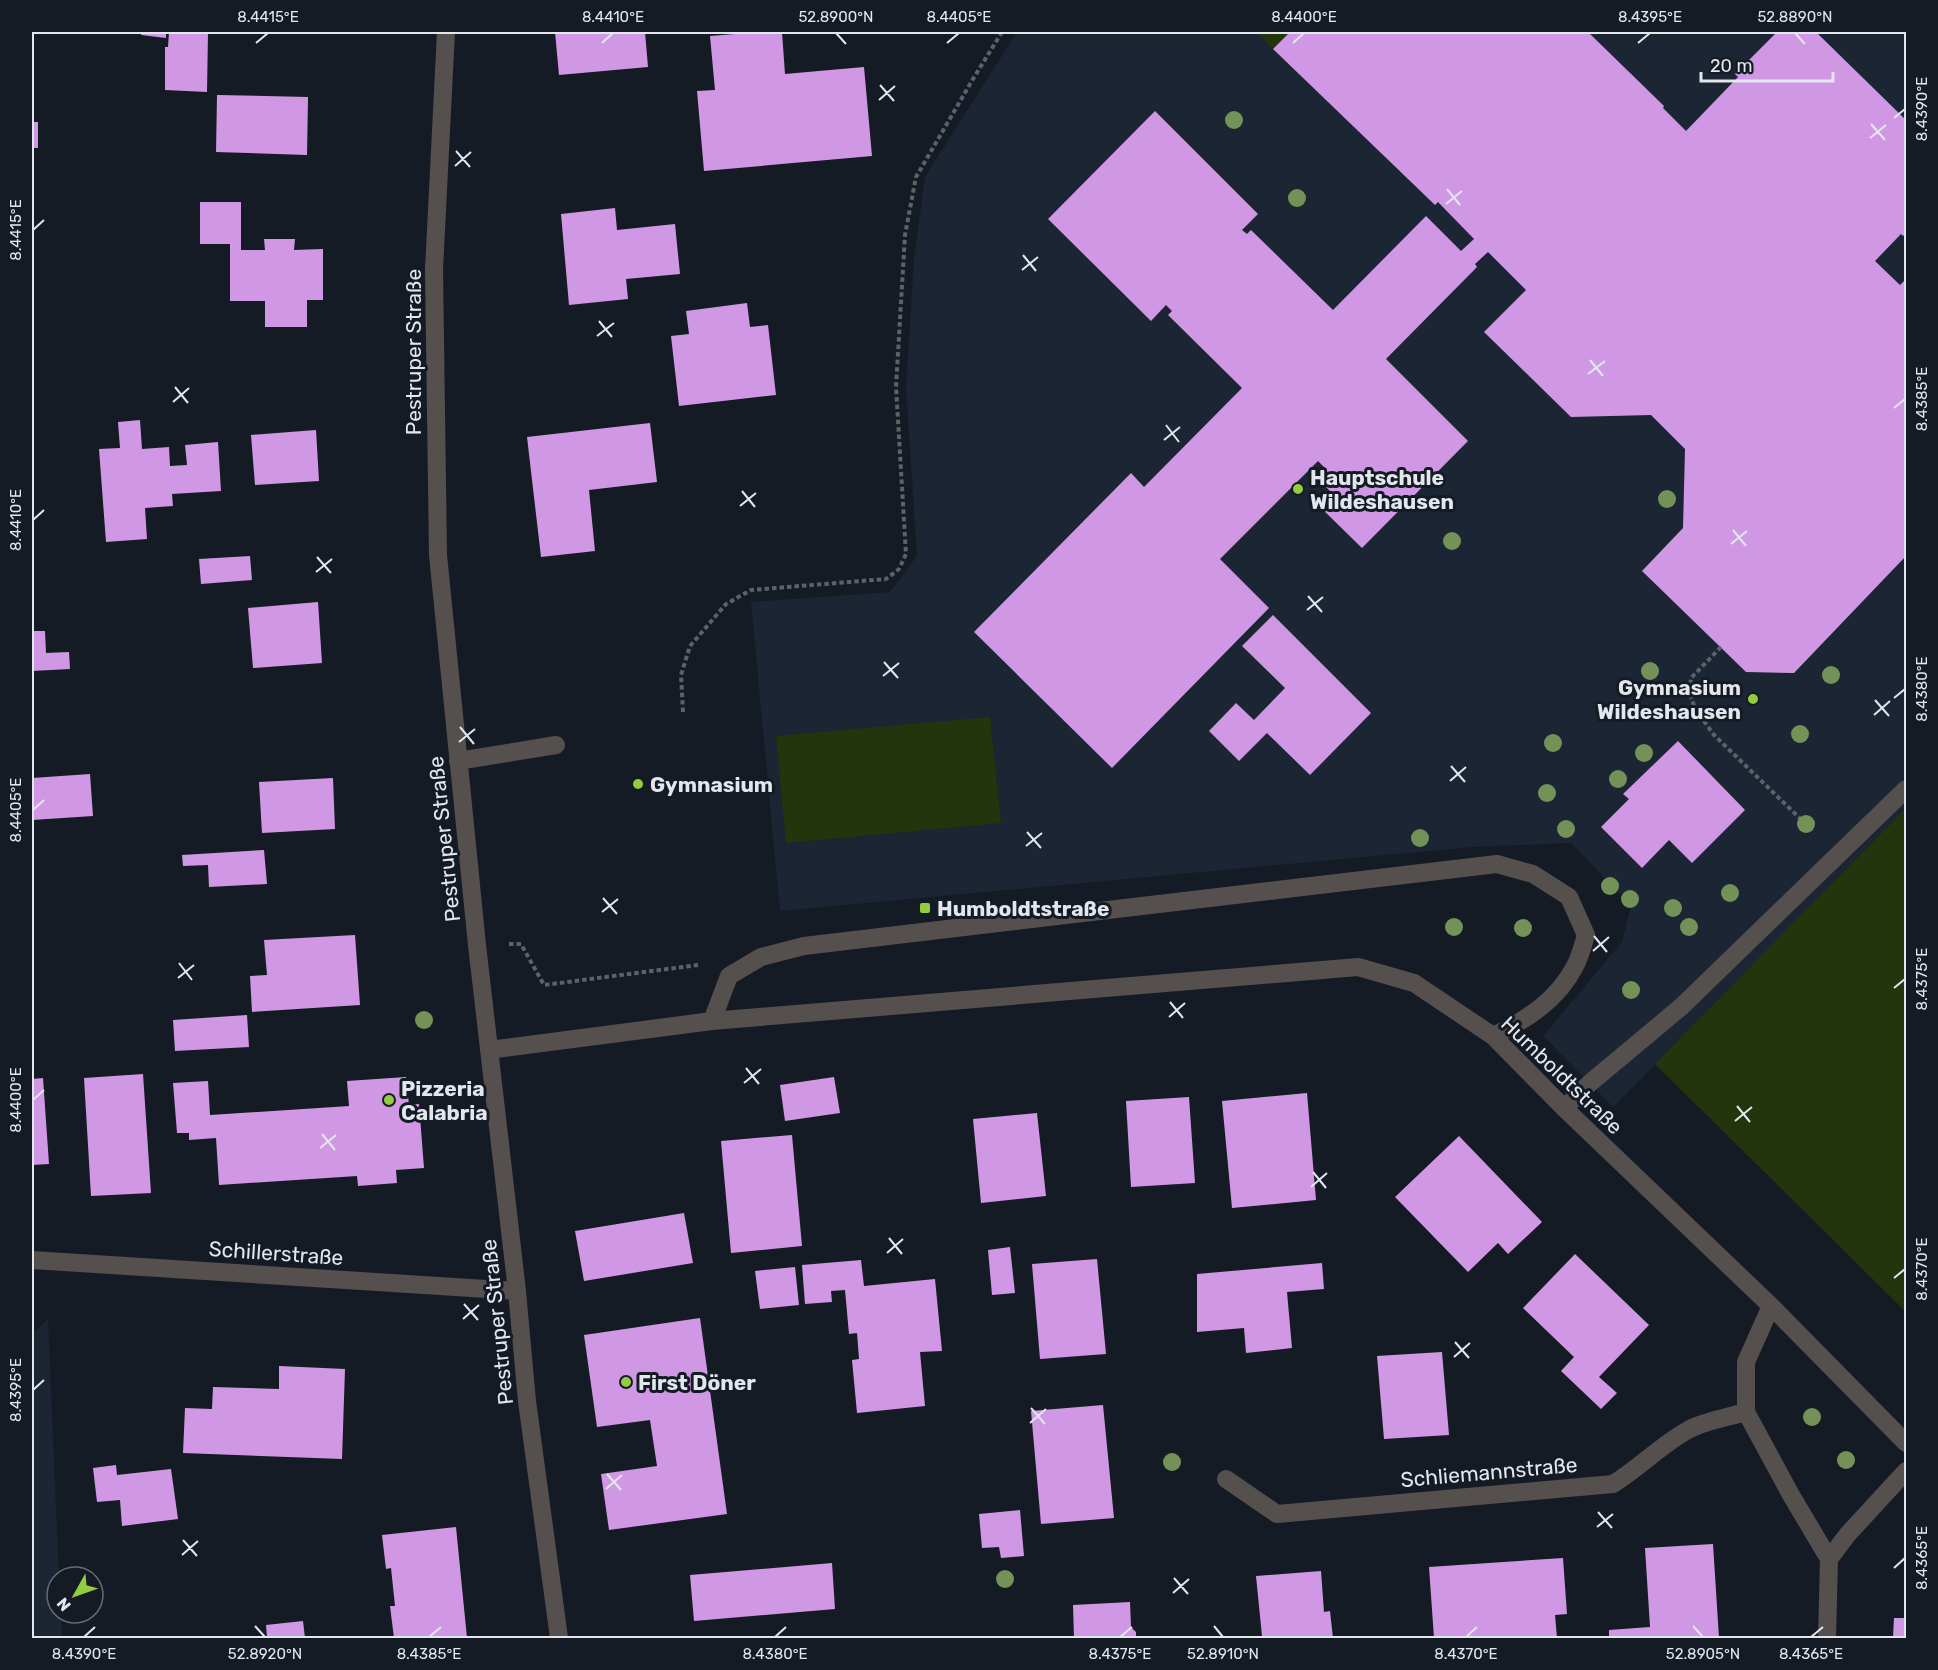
<svg xmlns="http://www.w3.org/2000/svg" width="1938" height="1670" font-family="Rubik,sans-serif">
	<style>
		.built { fill: #1b2533 }
		.green { fill: #24340d }
		.building { fill: #d098e4 }
		.lines { fill: none; stroke-linecap: round; stroke-linejoin: round }
		.path { stroke: #5d626a; stroke-width: 4; stroke-dasharray: 4.5 3; stroke-linecap: butt }
		.minor { stroke: #554f4e; stroke-width: 18 }
		.tree { fill: #749258 }
		.ticks { fill: none; stroke: #e2e6ed; stroke-width: 2 }
		.poi-dot { fill: #92cd3e; stroke: #151b24; stroke-width: 2 }
		.labels { text-anchor: middle; dominant-baseline: central; stroke-width: 6; stroke-linejoin: round; paint-order: stroke }
		.street-label { font-size: 21px; fill: #e2e6ed; stroke: #151b24 }
		.poi-label { font-size: 21px; font-weight: bold; fill: #e2e6ed; stroke: #151b24; text-anchor: start }
		.neatline { fill: none; stroke: #e2e6ed; stroke-width: 2 }
		.ticks-label { font-size: 15px; text-anchor: middle; fill: #e2e6ed }
	</style>
	<rect width="100%" height="100%" fill="#151b24"/>
	<!-- built -->
	<path class="built" d="M1017,32H1906V1312L1656,1064L1613,1107L1543,1036L1622,942L1631,905L1571,843L1473,847L780,911L751,602L890,592L917,556L906,388L914,259L925,177Z
		M48,1319L59,1577H57V1613H61L62,1638H32V1334Z"/>
	<!-- green -->
	<path class="green" d="M1257,32H1290L1273,49Z
		M990,717L1001,823L786,843L776,736Z
		M1906,808V1312L1655,1064Z"/>
	<!-- building -->
	<path class="building" d="M142,32H166V38L141,35Z
		M169,32H208L207,92L165,90V47H168Z
		M555,32H645L648,67L559,75Z
		M760,32H782L785,74L864,67L872,156L704,171L697,91L715,90L710,36Z
		M1290,32H1588L1664,106L1663,108L1686,131L1738,77L1735,74L1777,32H1816L1906,120V233L1903,236L1901,234L1875,261L1900,285L1906,279V556L1794,673L1746,672L1642,571L1683,528L1685,449L1651,415L1571,417L1484,332L1526,290L1488,252L1475,264L1477,267L1386,359L1468,441L1362,548L1317,504L1330,491L1315,476L1324,467L1318,461L1220,559L1269,608L1112,768L974,632L1131,473L1144,487L1242,388L1168,315L1172,311L1166,305L1151,321L1048,219L1155,111L1258,214L1242,230L1247,234L1251,230L1333,310L1426,216L1461,251L1474,239L1438,202L1435,205L1273,49Z
		M217,95L308,97L307,155L216,152Z
		M32,122H38V148H32Z
		M200,202H241V250H265L264,239H295L294,250L323,249V300H307V327H265V301H230V244H200Z
		M615,208L617,230L675,224L680,274L626,279L628,299L569,305L561,214Z
		M747,303L750,327L768,325L776,395L679,406L671,336L689,334L686,311Z
		M140,420L142,449L169,447L170,466L187,465L185,445L218,442L221,491L172,494L173,506L145,508L147,539L106,542L99,449L120,448L118,422Z
		M650,423L657,482L589,490L595,551L541,557L527,437Z
		M316,430L319,481L255,485L251,435Z
		M250,556L252,580L201,584L199,559Z
		M318,602L322,663L253,668L248,608Z
		M1273,615L1371,713L1310,775L1267,733L1239,761L1209,731L1236,703L1254,720L1285,688L1242,646Z
		M32,631H45L46,653L69,652L70,669L32,671Z
		M1678,741L1745,810L1692,863L1669,840L1642,868L1601,827L1629,799L1623,794Z
		M90,774L93,816L32,820V778Z
		M333,778L335,829L262,833L259,782Z
		M264,850L267,884L209,887L208,865L183,866L182,855Z
		M355,935L360,1005L252,1012L250,976L267,975L264,940Z
		M247,1015L249,1047L175,1051L173,1020Z
		M143,1074L151,1193L91,1196L84,1078Z
		M406,1077L409,1105L419,1104L424,1168L396,1170L397,1183L358,1186L357,1176L219,1185L216,1138L189,1140V1133H177L173,1083L208,1081L210,1115L349,1106L347,1081Z
		M834,1077L840,1113L785,1121L780,1085Z
		M43,1078L49,1164L32,1165V1079Z
		M1307,1093L1316,1200L1232,1208L1222,1101Z
		M1189,1097L1195,1183L1131,1187L1126,1101Z
		M1037,1113L1046,1196L981,1203L973,1119Z
		M792,1135L802,1246L731,1253L721,1141Z
		M1459,1136L1542,1222L1508,1254L1498,1243L1468,1272L1395,1197Z
		M684,1213L693,1263L584,1281L575,1231Z
		M1010,1247L1015,1293L992,1295L988,1250Z
		M1575,1254L1649,1325L1599,1377L1617,1393L1601,1409L1561,1371L1574,1357L1523,1308Z
		M1097,1259L1106,1354L1040,1359L1032,1264Z
		M861,1260L864,1286L935,1279L942,1351L920,1352L925,1406L857,1413L852,1360L859,1359L857,1333L849,1334L845,1290L831,1291L832,1302L805,1304L802,1265Z
		M1322,1263L1324,1289L1287,1292L1292,1348L1246,1353L1244,1328L1197,1332V1274Z
		M795,1267L799,1305L760,1309L755,1271Z
		M700,1318L727,1514L609,1530L601,1474L657,1466L650,1420L597,1427L584,1335Z
		M1442,1352L1449,1435L1384,1439L1377,1356Z
		M279,1366L345,1369L342,1459L183,1453L185,1408L212,1409L213,1387L279,1389Z
		M1103,1405L1114,1518L1041,1524L1031,1411Z
		M116,1465L117,1475L171,1469L178,1519L122,1526L120,1500L97,1502L93,1468Z
		M1020,1510L1024,1556L1001,1558L999,1547L982,1548L979,1514Z
		M456,1527L467,1638H394L390,1606H395L391,1568L386,1569L382,1535Z
		M1713,1544L1719,1638H1609V1630L1650,1627L1645,1548Z
		M1563,1558L1567,1614L1555,1615L1557,1638H1434L1429,1567Z
		M832,1563L835,1609L694,1621L690,1575Z
		M1321,1571L1324,1612L1330,1611L1333,1638H1247V1637L1262,1636L1256,1576Z
		M1130,1602L1131,1627L1136,1632V1638H1074L1073,1605Z
		M1894,1618H1906V1638H1893Z
		M303,1621L305,1638H267L266,1625Z"/>
	<g class="lines">
		<!-- path -->
		<path class="path" d="M1721,647L1691,678L1689,693L1696,710L1714,735L1814,832
			M683,712L681,675L690,646L726,604L751,590L886,579L899,569L906,554L896,387L905,235L916,177L973,79L1002,32
			M509,944H521L544,985L698,965"/>
		<!-- minor -->
		<path class="minor" d="M446,32L434,269L438,555L477,945L517,1291L527,1401L559,1638
			M458,761L556,745
			M712,1021L729,976L761,957L804,946L1497,864L1533,874L1569,897L1586,935C1583,945 1580,957 1575,966C1558,1000 1526,1020 1493,1036
			M489,1050L712,1021L1358,967L1414,983L1493,1036L1564,1108L1771,1306L1906,1443
			M1564,1108L1590,1083L1681,1007L1906,789
			M32,1260L517,1291
			M1771,1306L1746,1362V1412L1791,1495L1829,1559
			M1226,1479L1277,1514L1613,1484C1639,1468 1661,1445 1688,1430C1704,1421 1729,1417 1746,1412
			M1827,1638L1829,1559L1848,1534L1906,1471"/>
	</g>
	<!-- trees -->
	<g class="tree">
		<circle cx="1234" cy="120" r="9"/>
		<circle cx="1297" cy="198" r="9"/>
		<circle cx="1667" cy="499" r="9"/>
		<circle cx="1452" cy="541" r="9"/>
		<circle cx="1650" cy="671" r="9"/>
		<circle cx="1831" cy="675" r="9"/>
		<circle cx="1800" cy="734" r="9"/>
		<circle cx="1553" cy="743" r="9"/>
		<circle cx="1644" cy="753" r="9"/>
		<circle cx="1618" cy="779" r="9"/>
		<circle cx="1547" cy="793" r="9"/>
		<circle cx="1806" cy="824" r="9"/>
		<circle cx="1566" cy="829" r="9"/>
		<circle cx="1420" cy="838" r="9"/>
		<circle cx="1610" cy="886" r="9"/>
		<circle cx="1730" cy="893" r="9"/>
		<circle cx="1630" cy="899" r="9"/>
		<circle cx="1673" cy="908" r="9"/>
		<circle cx="1454" cy="927" r="9"/>
		<circle cx="1689" cy="927" r="9"/>
		<circle cx="1523" cy="928" r="9"/>
		<circle cx="1631" cy="990" r="9"/>
		<circle cx="424" cy="1020" r="9"/>
		<circle cx="1812" cy="1417" r="9"/>
		<circle cx="1846" cy="1460" r="9"/>
		<circle cx="1172" cy="1462" r="9"/>
		<circle cx="1005" cy="1579" r="9"/>
	</g>
	<!-- ticks -->
	<path class="ticks" d="M836,33L846,44M1795,33L1805,44M256,43L268,33M602,43L613,33M947,43L959,33M1293,43L1304,33M1638,43L1650,33M880,85L894,101M879,100L895,86M1894,118L1905,109M1871,124L1885,140M1870,138L1886,125M456,151L470,167M455,166L471,152M1447,189L1460,205M1446,204L1462,191M33,230L44,220M1023,255L1036,271M1022,270L1038,257M599,321L612,337M597,336L614,323M1590,360L1603,376M1588,374L1605,361M175,387L188,403M173,402L189,388M1894,408L1905,399M1166,425L1179,442M1164,440L1180,427M742,491L755,507M740,506L756,493M33,520L44,510M1733,530L1746,546M1731,544L1747,531M317,557L331,573M316,572L332,559M1308,596L1322,612M1307,610L1323,597M884,662L898,678M883,676L899,663M1894,698L1905,689M1875,700L1889,716M1874,715L1890,701M460,727L474,744M459,742L475,729M1451,766L1465,782M1450,781L1466,767M33,810L44,800M1027,832L1041,848M1026,846L1042,833M603,898L617,914M602,912L618,899M1594,936L1607,952M1593,951L1609,937M179,963L192,980M178,978L194,965M1894,988L1905,979M1170,1002L1183,1018M1169,1017L1185,1003M746,1068L759,1084M744,1083L761,1069M33,1100L44,1090M1737,1106L1750,1122M1735,1121L1752,1107M322,1134L335,1150M320,1148L336,1135M1313,1172L1326,1188M1311,1187L1327,1173M889,1238L902,1254M887,1253L903,1239M1894,1278L1905,1269M464,1304L478,1320M463,1319L479,1305M1455,1342L1469,1358M1454,1357L1470,1343M33,1390L44,1380M1031,1408L1045,1424M1030,1423L1046,1409M607,1474L621,1490M606,1489L622,1475M1598,1512L1612,1528M1597,1527L1613,1514M183,1540L197,1556M182,1555L198,1541M1894,1568L1905,1558M1174,1578L1188,1594M1173,1593L1189,1579M255,1626L265,1637M1214,1626L1223,1637M1693,1626L1703,1637M84,1637L95,1627M429,1637L441,1627M775,1637L786,1627M1120,1637L1132,1627M1466,1637L1477,1627M1811,1637L1823,1627"/>
	<!-- markers -->
	<g class="poi-dot">
		<circle cx="1298" cy="489" r="6"/>
		<circle cx="1753" cy="699" r="6"/>
		<circle cx="638" cy="784" r="6"/>
		<rect x="919" y="902" width="12" height="12" rx="3"/>
		<circle cx="389" cy="1100" r="6"/>
		<circle cx="626" cy="1382" r="6"/>
	</g>
	<g class="labels">
		<!-- street labels -->
		<g class="street-label">
			<text transform="translate(413 352) rotate(-90)">Pestruper Straße</text>
			<text transform="translate(444 839) rotate(-96)">Pestruper Straße</text>
			<text transform="translate(1562 1075) rotate(44)">Humboldtstraße</text>
			<text transform="translate(276 1253) rotate(4)">Schillerstraße</text>
			<text transform="translate(497 1322) rotate(-96)">Pestruper Straße</text>
			<text transform="translate(1489 1472) rotate(-5)">Schliemannstraße</text>
		</g>
		<!-- poi labels -->
		<g class="poi-label">
			<text x="1310" y="477">Hauptschule<tspan x="1310" dy="24">Wildeshausen</tspan></text>
			<text x="1741" y="687" text-anchor="end">Gymnasium<tspan x="1741" dy="24">Wildeshausen</tspan></text>
			<text x="650" y="784">Gymnasium</text>
			<text x="937" y="908">Humboldtstraße</text>
			<text x="401" y="1088">Pizzeria<tspan x="401" dy="24">Calabria</tspan></text>
			<text x="638" y="1382">First Döner</text>
		</g>
	</g>
	<!-- border -->
	<rect width="1938" height="1670" fill="none" stroke="#151b24" stroke-width="66"/>
	<!-- north arrow -->
	<g transform="translate(75 1595) rotate(230)"><circle r="28" fill="#151b24" stroke="#676c74" stroke-width="1.5"/>
	<path d="M0-4.5L10 22L0 15L-10 22Z" fill="#92cd3e"/>
	<text y="-9" font-size="16" font-weight="bold" text-anchor="middle" fill="#e2e6ed">N</text>
	</g>
	<!-- scale -->
	<path d="M1701 72v9h132v-9" fill="none" stroke="#e2e6ed" stroke-width="3"/>
	<text x="1710" y="72" font-size="18" fill="#e2e6ed" stroke="#151b24" stroke-width="4.5" paint-order="stroke">20 m</text>
	<rect x="33" y="33" width="1872" height="1604" class="neatline"/>
	<g class="ticks-label">
		<text x="268" y="22">8.4415°E</text>
		<text x="613" y="22">8.4410°E</text>
		<text x="836" y="22">52.8900°N</text>
		<text x="959" y="22">8.4405°E</text>
		<text x="1304" y="22">8.4400°E</text>
		<text x="1650" y="22">8.4395°E</text>
		<text x="1795" y="22">52.8890°N</text>
		<text transform="translate(1922 109) rotate(-90)" y="5">8.4390°E</text>
		<text transform="translate(16 230) rotate(-90)" y="5">8.4415°E</text>
		<text transform="translate(1922 399) rotate(-90)" y="5">8.4385°E</text>
		<text transform="translate(16 520) rotate(-90)" y="5">8.4410°E</text>
		<text transform="translate(1922 689) rotate(-90)" y="5">8.4380°E</text>
		<text transform="translate(16 810) rotate(-90)" y="5">8.4405°E</text>
		<text transform="translate(1922 979) rotate(-90)" y="5">8.4375°E</text>
		<text transform="translate(16 1100) rotate(-90)" y="5">8.4400°E</text>
		<text transform="translate(1922 1269) rotate(-90)" y="5">8.4370°E</text>
		<text transform="translate(16 1390) rotate(-90)" y="5">8.4395°E</text>
		<text transform="translate(1922 1558) rotate(-90)" y="5">8.4365°E</text>
		<text x="84" y="1659">8.4390°E</text>
		<text x="265" y="1659">52.8920°N</text>
		<text x="429" y="1659">8.4385°E</text>
		<text x="775" y="1659">8.4380°E</text>
		<text x="1120" y="1659">8.4375°E</text>
		<text x="1223" y="1659">52.8910°N</text>
		<text x="1466" y="1659">8.4370°E</text>
		<text x="1703" y="1659">52.8905°N</text>
		<text x="1811" y="1659">8.4365°E</text>
	</g>
</svg>
